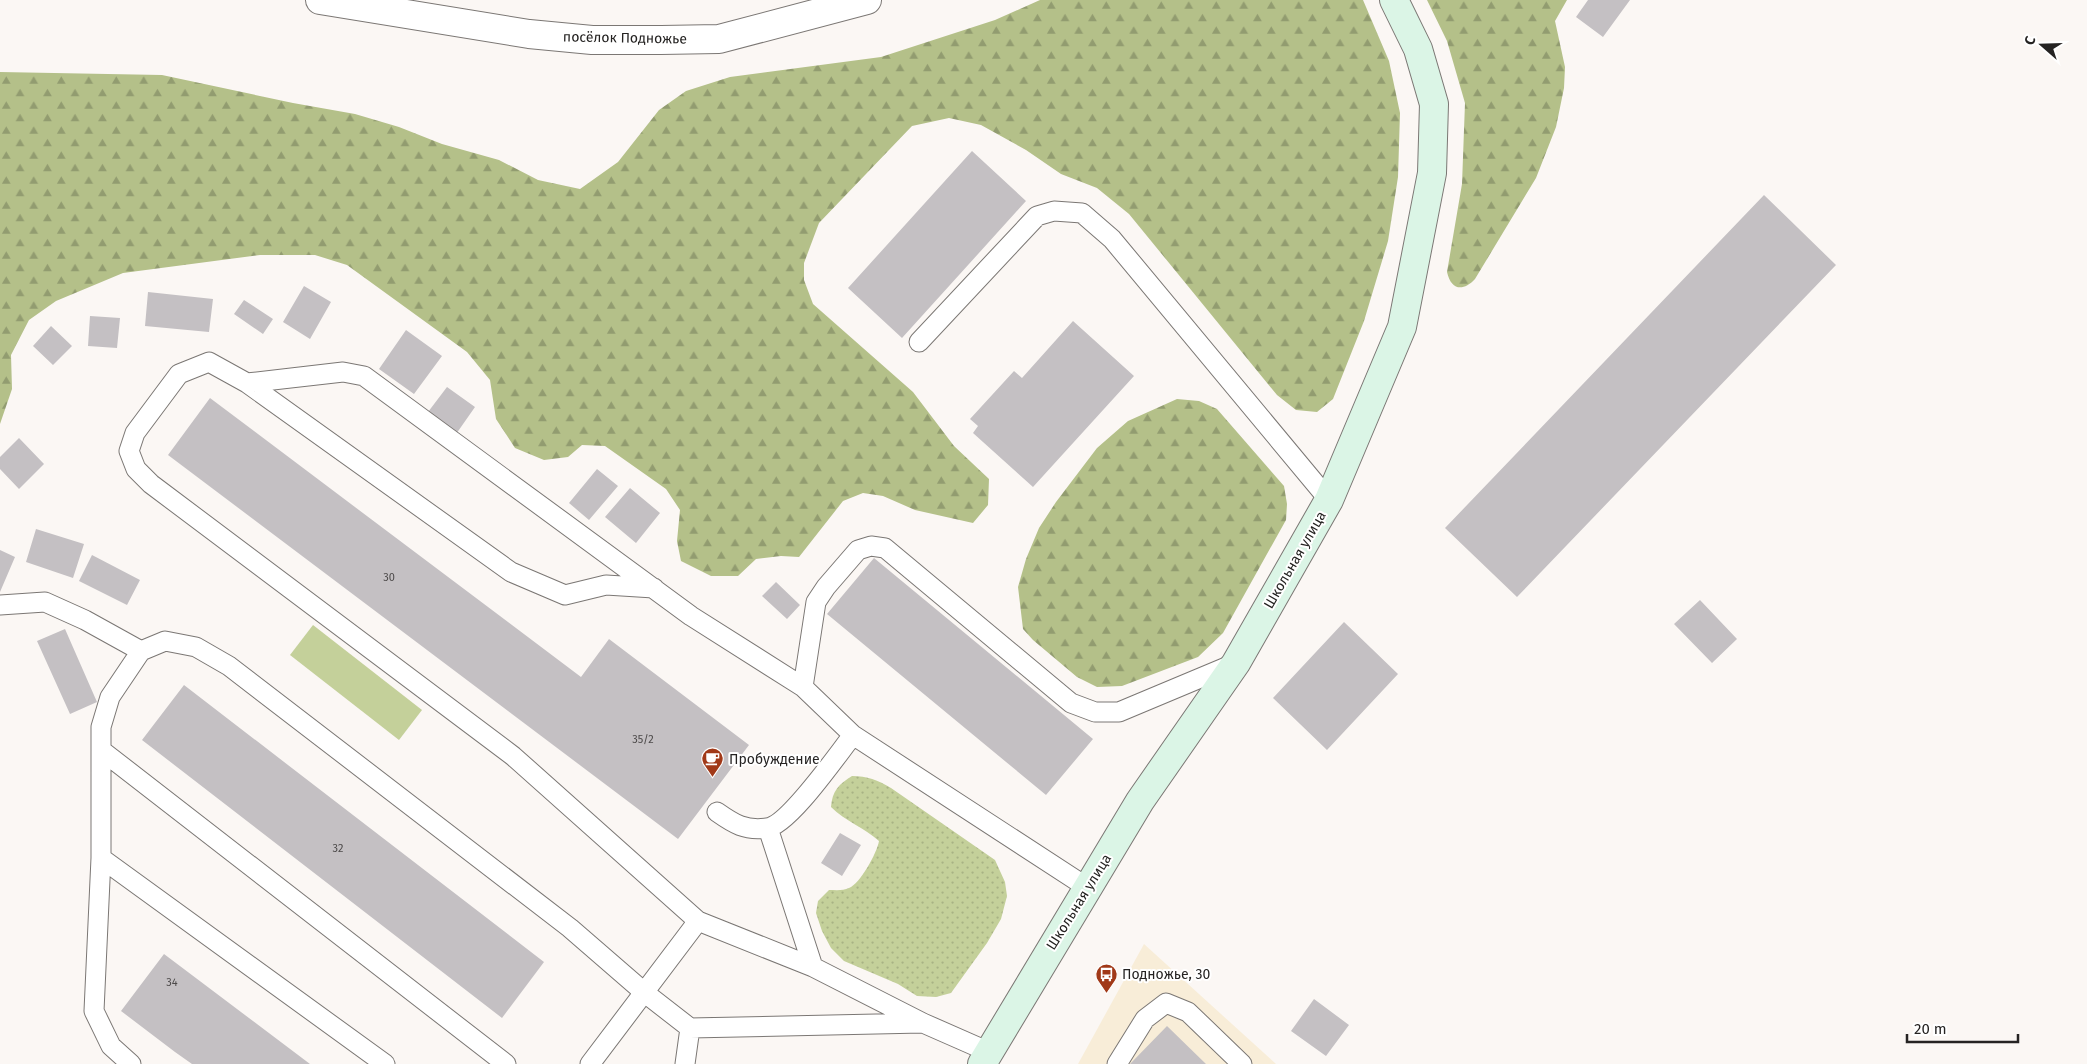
<svg xmlns="http://www.w3.org/2000/svg" width="2087" height="1064" font-family="'Fira Sans',sans-serif">
	<style>
		.industrial { fill: #f8edd8 }
		.grass { fill: url(#grass-dots) }
		.forest { fill: url(#forest-firs) }
		.park { fill: #c4d09a }
		.building { fill: #c4c0c3 }
		.lines { fill: none; stroke-linecap: round; stroke-linejoin: round }
		.service-casing { stroke: #7b7774; stroke-width: 21 }
		.minor-casing { stroke: #7b7774; stroke-width: 30 }
		.secondary-casing { stroke: #7b7774; stroke-width: 30 }
		.service { stroke: #fff; stroke-width: 19 }
		.minor { stroke: #fff; stroke-width: 28 }
		.secondary { stroke: #dbf5e6; stroke-width: 28 }
		.labels { text-anchor: middle; dominant-baseline: central; stroke-width: 4; stroke-linejoin: round; paint-order: stroke }
		.number-label { font-size: 11px; fill: #4d4a4a }
		.street-label { font-size: 14px; fill: #252322; stroke: #fff }
		.poi-label { font-size: 14px; fill: #252322; stroke: #fff; text-anchor: start }
	</style>
	<defs>
		<pattern id="grass-dots" width="8" height="8" patternUnits="userSpaceOnUse" patternTransform="scale(1.25)"><rect width="8" height="8" fill="#c4d09a"/><path d="M2 2h.1M6 6h.1" fill="none" stroke="#a8b284" stroke-width="1.8" stroke-linecap="round"/></pattern>
		<pattern id="forest-firs" width="22" height="20" patternUnits="userSpaceOnUse" patternTransform="scale(1.25)"><rect width="22" height="20" fill="#b4c089"/><path d="M5 1l3.5 6h-7zM16 11l3.5 6h-7z" fill="#929c70"/></pattern>
	</defs>
	<rect width="100%" height="100%" fill="#fbf7f4"/>
	<!-- industrial -->
	<path class="industrial" d="M1144,944L1276,1064H1078Z"/>
	<!-- grass -->
	<path class="grass" d="M852,776C867,776 878,780 891,788L995,860L1005,882L1007,896L1001,919L987,943L951,993L936,997L917,996L898,984L844,961L831,948L822,931L816,913L818,901L829,890C835,890 843,891 849,888C860,884 877,853 879,841C865,828 845,821 831,807C832,791 839,784 852,776Z"/>
	<!-- forest -->
	<path class="forest" d="M1040,0H1363L1389,61L1400,113L1398,177L1388,241L1364,321L1333,399L1317,412L1296,410L1277,395L1129,214L1097,188L1061,174L1026,150L981,125L949,118L912,126L819,223L804,263V280L813,304L913,392L954,446L989,479L988,505L973,523L915,510L883,496L863,493L843,501L799,557L781,556L756,559L738,576H711L681,561L677,541L680,510L666,489L605,446L582,445L568,457L544,460L515,448L496,419L490,380L467,352L347,265L315,255H260L123,273L56,301L29,320L11,355L12,389L0,424V72L162,75L293,103L355,114L399,127L442,144L499,160L538,180L580,189L618,162L659,110L686,91L730,77L881,57L995,20Z
		M1427,0H1567L1555,21L1565,67L1564,88L1556,127L1536,178L1475,279C1463,292 1451,290 1447,272L1462,184L1465,103L1447,41Z
		M1177,399L1199,401L1217,409L1284,486L1287,504L1286,520L1223,633L1198,657L1122,686L1097,687L1077,677L1033,640L1023,629L1018,587L1026,559L1039,528L1056,502L1097,448L1128,421Z"/>
	<!-- park -->
	<path class="park" d="M313,625L422,710L399,740L290,655Z"/>
	<!-- building -->
	<path class="building" d="M1588,0H1630L1603,37L1576,17Z
		M972,151L1026,201L902,338L848,288Z
		M1764,195L1836,265L1517,597L1445,528Z
		M304,286L331,302L310,339L283,322Z
		M148,292L213,299L209,332L145,326Z
		M244,300L273,319L263,334L234,314Z
		M90,316L120,318L117,348L88,346Z
		M1073,321L1134,376L1033,487L973,433L978,426L970,419L1014,371L1022,378Z
		M51,326L72,346L53,365L33,346Z
		M406,330L442,356L414,394L379,369Z
		M447,387L475,407L454,437L425,416Z
		M210,398L581,677L609,639L749,745L678,839L168,455Z
		M19,438L44,464L19,489L0,469V457Z
		M597,469L618,486L589,520L569,503Z
		M630,488L660,513L636,543L605,517Z
		M36,529L84,544L73,578L26,562Z
		M0,550L15,557L0,592Z
		M92,555L140,580L127,605L79,581Z
		M874,558L1093,739L1046,795L827,614Z
		M776,582L800,605L787,619L762,596Z
		M1700,600L1737,639L1712,663L1674,624Z
		M1344,622L1398,674L1327,750L1273,698Z
		M65,629L97,702L70,714L37,641Z
		M184,685L544,962L502,1018L142,740Z
		M840,833L861,845L842,876L821,863Z
		M164,954L310,1064H192L175,1052L121,1011Z
		M1314,999L1349,1025L1326,1056L1291,1031Z
		M1167,1026L1206,1064H1130Z"/>
	<g class="lines">
		<defs>
			<path id="service" d="M919,342L1037,216L1054,211L1082,213L1112,239L1329,500
				M247,383L343,372L364,376L691,616L803,687L853,735L1088,888
				M654,588L606,585L565,595L511,572L247,383L209,362L179,374L135,433L129,451L136,469L151,484L513,756L698,921L813,967L923,1023L989,1052
				M0,605L45,602L85,620L141,651L165,641L196,647L229,666L570,928L645,993L690,1028L922,1023
				M803,687L816,602L826,587L858,550L871,546L885,548L1071,703L1095,712H1119L1236,663
				M101,750L506,1064
				M717,812C734,824 745,831 767,828C789,825 837,755 853,735
				M768,828L813,967
				M101,858L385,1064
				M131,1064L111,1046L94,1011L101,858V727L110,697L141,651
				M590,1064L698,921
				M685,1064L690,1028
				M1117,1064L1145,1019L1166,1003L1188,1012L1242,1064"/>
			<path id="minor" d="M320,0L529,34L592,40H661L719,39L867,0"/>
			<path id="secondary" d="M982,1064L1140,801L1236,663L1329,500L1402,327L1432,173L1434,104L1418,49L1394,0"/>
		</defs>
		<!-- service casing -->
		<use href="#service" class="service-casing"/>
		<!-- minor casing -->
		<use href="#minor" class="minor-casing"/>
		<!-- secondary casing -->
		<use href="#secondary" class="secondary-casing"/>
		<!-- service -->
		<use href="#service" class="service"/>
		<!-- minor -->
		<use href="#minor" class="minor"/>
		<!-- secondary -->
		<use href="#secondary" class="secondary"/>
	</g>
	<!-- icons -->
	<defs>
		<symbol id="cafe-pin" viewBox="-11 -11 22 30"><path d="M0 17L-7.5 6A9.5 9.5 0 1 1 7.5 6Z" fill="#a13918" stroke="#fff"/><path d="M-5.5-4.5H6V0H3Q3 3.5 0 3.5H-2.5Q-5.5 3.5-5.5 0ZM3-3.2v2h1.7v-2ZM-6 4.5H4V6H-6Z" fill="#fff"/></symbol>
		<symbol id="bus-pin" viewBox="-11 -11 22 30"><path d="M0 17L-7.5 6A9.5 9.5 0 1 1 7.5 6Z" fill="#a13918" stroke="#fff"/><path d="M-5-6H5V4H4V6H2V4H-2V6H-4V4H-5ZM-3.5-4V0h7V-4ZM-3.5 1.2v1.5H-2V1.2ZM2 1.2v1.5H3.5V1.2Z" fill="#fff"/></symbol>
	</defs>
	<g fill-rule="evenodd">
		<use href="#cafe-pin" x="700" y="746" width="25" height="34"/>
		<use href="#bus-pin" x="1094" y="962" width="25" height="34"/>
	</g>
	<g class="labels">
		<!-- number labels -->
		<g class="number-label">
			<text x="389" y="577">30</text>
			<text x="643" y="739">35/2</text>
			<text x="338" y="848">32</text>
			<text x="172" y="982">34</text>
		</g>
		<!-- street labels -->
		<g class="street-label">
			<text transform="translate(625 38) rotate(1)">посёлок Подножье</text>
			<text transform="translate(1295 560) rotate(-60)">Школьная улица</text>
			<text transform="translate(1079 902) rotate(-58)">Школьная улица</text>
		</g>
		<!-- poi labels -->
		<g class="poi-label">
			<text x="729" y="759">Пробуждение</text>
			<text x="1122" y="974">Подножье, 30</text>
		</g>
	</g>
	<!-- north arrow -->
	<g transform="translate(2042 45) rotate(290)" stroke="#ffffff" stroke-width="4" paint-order="stroke">
	<path d="M0-4L9 19L0 12L-9 19Z" fill="#252322"/>
	<text y="-8" font-size="14" font-weight="bold" text-anchor="middle" fill="#252322">С</text>
	</g>
	<!-- scale -->
	<path d="M1907 1034v8h111v-8" fill="none" stroke="#252322" stroke-width="2.5"/>
	<text x="1914" y="1034" font-size="15" fill="#252322" stroke="#ffffff" stroke-width="4" paint-order="stroke">20 m</text>
</svg>
